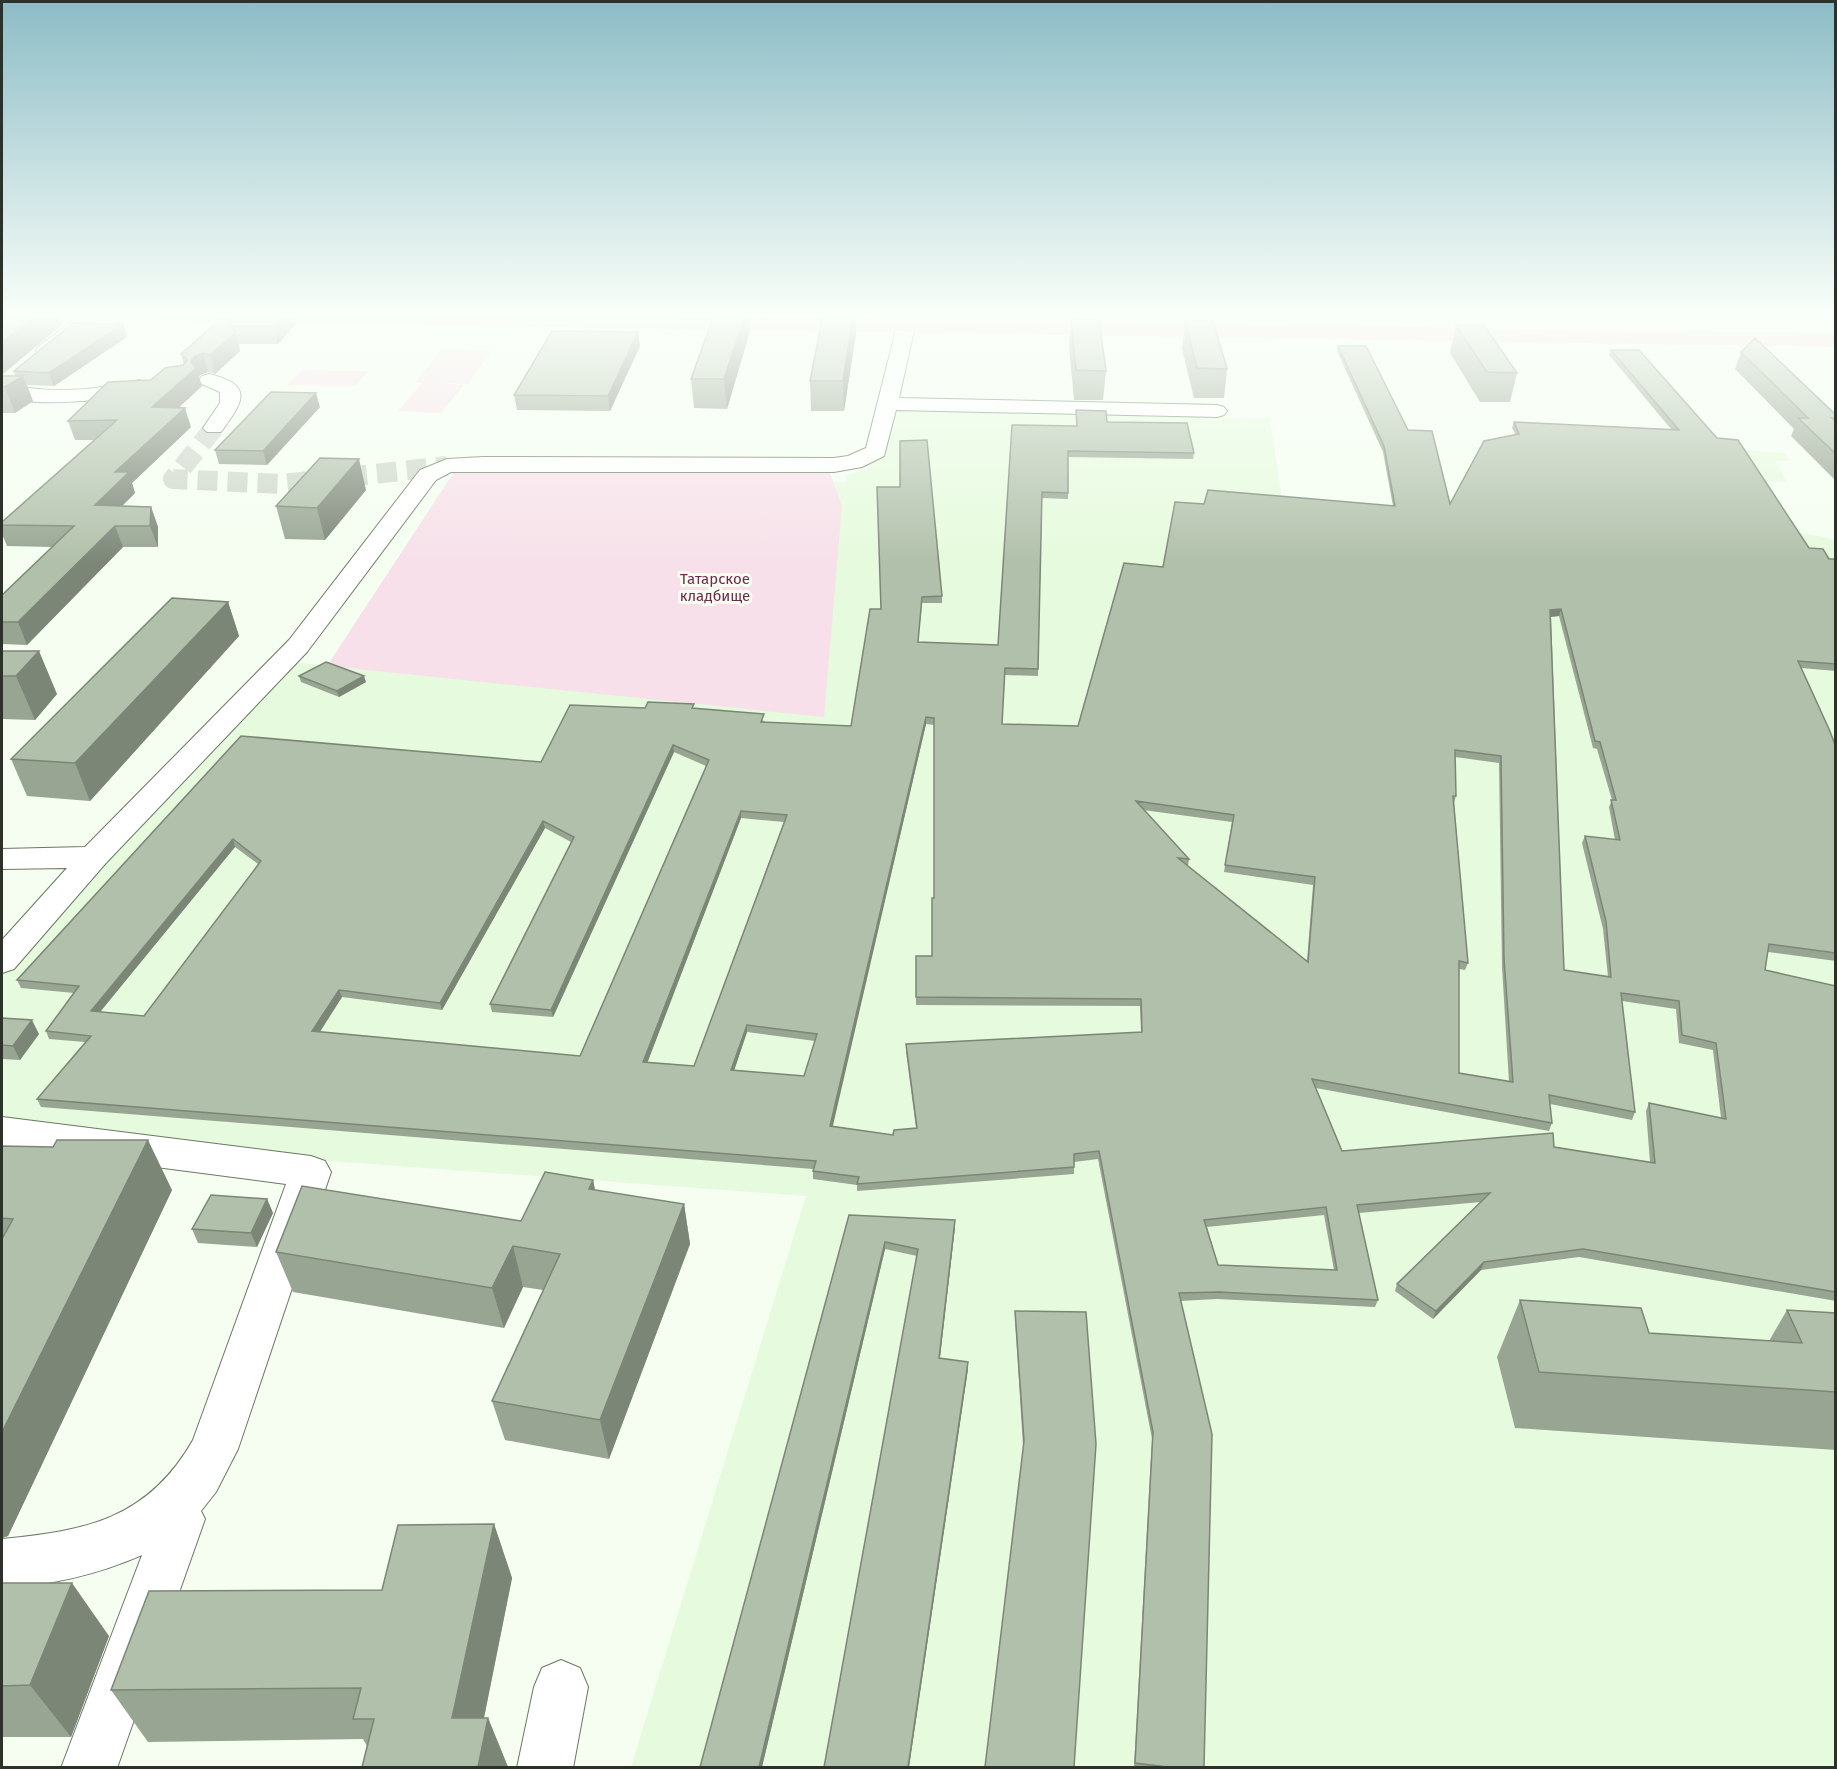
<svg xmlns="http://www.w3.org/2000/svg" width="1837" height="1769" font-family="'Fira Sans',sans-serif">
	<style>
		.built { fill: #e6fadd }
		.green { fill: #f7e0e9 }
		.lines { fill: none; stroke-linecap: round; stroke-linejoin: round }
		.street-tunnel { stroke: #cdd5c9; stroke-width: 20; stroke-dasharray: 20 10; stroke-linecap: butt }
		.street-casing { stroke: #6a7864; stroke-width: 2 }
		.primary-casing { stroke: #dddedd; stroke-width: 2 }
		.street { fill: #fff; fill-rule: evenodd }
		.primary { fill: #fac2db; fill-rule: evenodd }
		.wall { fill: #98a592; fill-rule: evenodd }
		.shaded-wall { fill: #7c8677 }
		.building { fill: #b1c0aa; stroke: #7c8677; stroke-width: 1.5; fill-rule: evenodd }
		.labels { text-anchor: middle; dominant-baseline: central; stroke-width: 6; stroke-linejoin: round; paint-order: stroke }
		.far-park-label { font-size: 15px; fill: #73274e; stroke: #f5fef1 }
	</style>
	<rect width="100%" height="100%" fill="#f5fef1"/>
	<!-- built -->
	<path class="built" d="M899,409L1270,419L1282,498L1501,515L1647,443L1785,453L1790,461H1775L1787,482L1768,481L1798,532L1836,540L1835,1767H631L806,1196L262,1156L30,1127L2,1117V970L294,662L327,666L842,505L833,482H847L846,475L867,470L890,441Z"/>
	<!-- green -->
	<path class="green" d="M442,349L492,351L468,384L437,383L464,385L441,413L398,411L422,383L415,382Z
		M302,370L369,371L355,386L287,385Z
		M829,471L842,505L824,717L327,666L454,472Z"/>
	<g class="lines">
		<!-- street-tunnel -->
		<path class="street-tunnel" d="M214,428L173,479L282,484L447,466"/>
		<defs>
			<path id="street" d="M80,315H100L52,355H38L36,351L38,347Z
				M906,321L915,326L899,398L1217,405L1224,407L1227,411L1224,415L1217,417L896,410L884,456L862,467L834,472H451L436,480L307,652L105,864L14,969L2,973V940L67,868L2,869V849L85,847L289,640L420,470L447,459L483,457L834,458L848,456L866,448L897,326Z
				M209,374C255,385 243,402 221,432H207L203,428L220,403V392L202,384L199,380L202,376Z
				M139,380L146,382L149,386L146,390C111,401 36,408 2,396V383C46,394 95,391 139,380Z
				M2,1117L311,1156L325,1161L331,1172L238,1449L216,1492L201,1511L205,1519L117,1768H61L142,1555C96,1575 52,1585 2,1588V1539C86,1531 148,1519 193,1440L286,1184L2,1147Z
				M561,1660L580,1668L588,1687L573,1768H517L534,1687L542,1668Z"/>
			<path id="primary" d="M150,315H517L1836,334V346L159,320Z"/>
		</defs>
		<!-- street casing -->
		<use href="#street" class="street-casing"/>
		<!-- primary casing -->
		<use href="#primary" class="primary-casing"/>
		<!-- street -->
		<use href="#street" class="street"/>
		<!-- primary -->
		<use href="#primary" class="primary"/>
	</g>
	<!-- wall -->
	<path class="wall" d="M235,315H294L296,324L278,344H239L240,351L215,374L208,372L200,375L199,377L202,386L178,408L191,427L132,483L135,493L122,506L151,507L158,527V547H123L27,645L2,644V595L52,547L7,546L2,534V522L95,440H75L68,421L183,365L184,364L181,354L227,323Z
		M714,315H755V316H749L750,331L727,409L694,408L691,379Z
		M823,315H858V318H855L856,333L844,411H811L810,381Z
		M1071,319L1106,371L1103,400H1074L1069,347Z
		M1185,321L1227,369L1224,398H1194L1182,349Z
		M123,324L127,337L54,386L27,385L33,401L15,413H2V375L15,376L14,371Z
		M1456,325L1517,373L1510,402H1480L1450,353Z
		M638,332L640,346L610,411L517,410L514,395Z
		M1338,346L1408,430L1450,504L1516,435L1512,428L1514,422L1671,429L1609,355L1611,350L1809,548L1829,559H1836V671L1801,668L1836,747V961L1768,952L1765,970L1836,986V1301L1579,1257L1481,1270L1433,1319L1395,1291L1397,1284L1481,1202L1359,1213L1378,1300L1375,1307L1217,1299L1180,1301L1204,1767H1134L1152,1439L1098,1159L1074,1162V1174L857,1191V1185L813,1179V1169L41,1107L37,1099L85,1042L49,1039L46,1031L74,993L21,988L17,980L241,736L541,762L645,708H694L765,721L764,722L851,726L881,609L877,487L942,596V603H922L918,642L998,645L1012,425L1076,426V410L1194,453L1193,459L1068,457V499L1042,498L1038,676L1005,675L1002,724L1078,726L1163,567L1204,504L1393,506L1383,452L1337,351ZM1559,616L1593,748L1597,749L1612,800L1609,807L1615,840L1585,836L1582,843L1603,929L1608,977L1564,970L1551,617ZM926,724L934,725V898L932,956H916V1005L1140,1006L1141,1032L906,1044V1052L916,1128L893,1135L832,1126ZM674,752L706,766L580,1056L320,1032L342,997L442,1010L545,828L571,842L490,1004L492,1012L553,1017ZM1455,757L1499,763L1502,967L1509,1082L1459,1073V969L1465,970L1468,963L1454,803L1456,796ZM1143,810L1232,822L1224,872L1313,885L1307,961L1188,866L1189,859ZM741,818L784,822L694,1066L647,1062ZM235,847L258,864L144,1016L100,1012ZM1622,1001L1676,1009L1679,1043L1713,1050L1721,1118L1649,1103L1646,1111L1650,1162L1554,1147L1342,1151L1316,1088L1549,1131L1552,1123L1550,1104L1632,1120L1635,1112ZM747,1032L815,1041L804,1076L734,1070ZM1324,1215L1334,1270L1218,1265L1207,1227Z
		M1741,352L1836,415V481L1791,436L1794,429L1735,369Z
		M320,407L267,465L219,464L215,450Z
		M366,490L325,540L285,539L276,506Z
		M228,602L239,636L90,801L27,796L11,759Z
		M2,651L57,694L35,720L2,719Z
		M299,676L366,682L339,697L301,682Z
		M2,1018L39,1034L20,1060L2,1059Z
		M2,1146L172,1190L8,1536L2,1538Z
		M593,1180L595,1190L684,1204L690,1244L609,1459L505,1440L492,1401L543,1290L523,1287L504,1328L293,1292L276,1252L521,1221Z
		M267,1199L273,1213L257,1247L198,1243L192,1229Z
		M849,1215L955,1227L940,1358L968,1369L909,1767H824L917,1256L885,1249L762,1767H700Z
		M1520,1300L1649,1333L1769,1341L1787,1310L1836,1313V1450L1515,1428L1497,1357Z
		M1015,1311L1096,1444L1023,1446L1015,1318Z
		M494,1524L512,1578L484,1718H488L508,1767H362L367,1746L363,1739L148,1742L111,1690L382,1590Z
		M2,1583L109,1636L71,1737H2Z"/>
	<!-- shaded-wall -->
	<path class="shaded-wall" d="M37,315H60L63,324L2,375V342Z
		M285,315H294L296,324L278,344L274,326Z
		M745,315H749L750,331L727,409L724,379Z
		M853,315H855L856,333L844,411L843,381Z
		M123,324L127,337L54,386L49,373Z
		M638,332L640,346L610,411L608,396Z
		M235,333L240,351L215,374L210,355Z
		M203,353L208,372L200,375L199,377L202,386L158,427L152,407L195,356Z
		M23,376L33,401L15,413L5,387Z
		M316,393L320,407L267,465L263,451Z
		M185,408L191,427L132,483L135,493L102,526L95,505L115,472Z
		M359,459L366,490L325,540L317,508Z
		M151,507L158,527V547L150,526Z
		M115,526L123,547L27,645L18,622Z
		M228,602L239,636L90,801L75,763Z
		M1561,609L1559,616L1548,617L1550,610Z
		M39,651L57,694L35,720L16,676Z
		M364,676L366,682L339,697L337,691Z
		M926,717V724L831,1134L830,1126Z
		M673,745L674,752L553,1017L551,1010Z
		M741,811V818L645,1069L643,1062Z
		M543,821L545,828L442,1010L440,1003Z
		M233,839L235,847L95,1018L91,1011Z
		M339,990L342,997L315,1039L312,1031Z
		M32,1020L39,1034L20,1060L13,1046Z
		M747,1025V1032L732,1077L731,1070Z
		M148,1140L172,1190L8,1536L2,1538V1432Z
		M593,1180L601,1220L589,1189Z
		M267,1199L273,1213L257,1247L251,1233Z
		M684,1204L690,1244L609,1459L600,1420Z
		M955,1220V1227L939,1365V1358Z
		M885,1242V1249L762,1767H759Z
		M513,1246L523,1287L504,1328L492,1288Z
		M1484,1262L1481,1270L1433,1319L1436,1311Z
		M968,1362V1369L909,1767H908Z
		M494,1524L512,1578L474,1767L452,1718Z
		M72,1583L109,1636L71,1737L30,1685Z
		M488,1718L508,1767H478Z"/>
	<!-- building -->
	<path class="building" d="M2,315H37L2,342Z
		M235,315H285L274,326H230L235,333L210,355L203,353L195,356L191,362L196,368L152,407L185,408L115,472H129L95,505L151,507L150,526H115L18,622H2V595L74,526L2,525V522L117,420L68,421L108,382L151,380L165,368L183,365L187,359L181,354L222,318L227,323Z
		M714,315H745L724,379H691Z
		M823,315H853L843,381H810Z
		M1071,319L1099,320L1106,371L1076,370Z
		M1185,321H1213L1227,369L1197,368Z
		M73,323L123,324L49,373L14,371Z
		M1456,325H1484L1517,373L1487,372Z
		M552,331L638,332L608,396L514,395Z
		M1755,338L1836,415V419L1832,418L1836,422V454L1798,418H1808L1741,352Z
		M1338,346H1366L1408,430L1432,431L1450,504L1484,441L1519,434L1514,422L1679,430L1611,350H1639L1717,438L1738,440L1809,548L1823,549L1829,559H1836V664L1798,661L1829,729L1836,747V953L1769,944L1765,970L1836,986V1292L1583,1249L1484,1262L1436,1311L1397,1284L1490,1193L1357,1205L1378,1300L1219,1292L1179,1293L1212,1434L1204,1767H1167L1135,1763L1153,1432L1099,1151L1074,1154V1167L857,1184L859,1177L813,1171L816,1161L37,1099L91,1036L46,1031L79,986L17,980L241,736L541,762L570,705L645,708L648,702L694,704L692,708L764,714L761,722L851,726L870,609H881L877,487H900V441L927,440L942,596L922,597L918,642L998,645L1012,425L1077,426L1076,410L1106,411L1107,422L1187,423L1194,453L1068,451V493L1042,492L1038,669L1005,668L1002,724L1078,726L1124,563L1163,567L1175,502L1204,504L1208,490L1395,506L1384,446ZM1561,609L1595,741L1600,742L1616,800H1611L1620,840L1585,836L1606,921L1611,977L1564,970L1550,610ZM926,717L934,718V898H932V956H916V997L1141,999L1142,1032L906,1044L917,1128L894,1130L893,1135L830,1126ZM673,745L709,760L580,1056L312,1031L339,990L440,1003L543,821L574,837L490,1004L551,1010ZM1455,750L1501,756L1504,959L1513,1082L1459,1073V961L1468,963L1453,796H1456ZM1136,801L1234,815L1225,865L1315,877L1308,962L1178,858L1189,859ZM741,811L787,815L694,1066L643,1062ZM233,839L261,861L144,1016L91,1011ZM1621,993L1679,1001L1682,1035L1716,1043L1726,1119L1649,1103L1655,1163L1554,1147L1553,1133L1342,1151L1312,1079L1552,1123L1549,1095L1635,1112ZM747,1025L817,1034L804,1076L731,1070ZM1326,1207L1337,1270L1218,1265L1204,1220Z
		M2,375V376H23L5,387H2Z
		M271,392L316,393L263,451L215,450Z
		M320,458L359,459L317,508L276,506Z
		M172,598L228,602L75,763L11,759Z
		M2,651H39L16,676H2Z
		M326,662L364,676L337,691L299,676Z
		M2,1018L32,1020L13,1046L2,1045Z
		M57,1140H148L2,1432V1239L13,1219L2,1218V1146L53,1147Z
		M545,1172L593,1180L589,1189L684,1204L600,1420L492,1401L560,1254L513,1246L492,1288L276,1252L302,1186L521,1221Z
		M211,1195L267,1199L251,1233L192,1229Z
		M849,1215L955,1220L939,1358L968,1362L908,1767H824L918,1249L885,1242L759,1767H700Z
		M1520,1300L1641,1308L1649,1333L1802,1343L1787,1310L1836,1313V1392L1539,1372Z
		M1015,1311L1086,1312L1096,1444L1074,1767H985L1024,1441Z
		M494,1524L452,1718H488L478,1767H362L374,1719H353L361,1688L111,1690L149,1591L382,1590L398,1525Z
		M2,1583H72L30,1685L2,1686Z"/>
	<!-- sky -->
	<linearGradient id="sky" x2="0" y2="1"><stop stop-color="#8cbcc6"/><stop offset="0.56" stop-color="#fafff9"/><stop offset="1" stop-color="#fafff9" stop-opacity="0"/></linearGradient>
	<rect width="1837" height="563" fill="url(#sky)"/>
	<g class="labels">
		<!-- far-park labels -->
		<g class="far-park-label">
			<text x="715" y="579">Татарское<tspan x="715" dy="17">кладбище</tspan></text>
		</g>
	</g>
	<!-- border -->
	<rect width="1837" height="1769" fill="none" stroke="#2c3129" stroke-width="6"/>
</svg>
